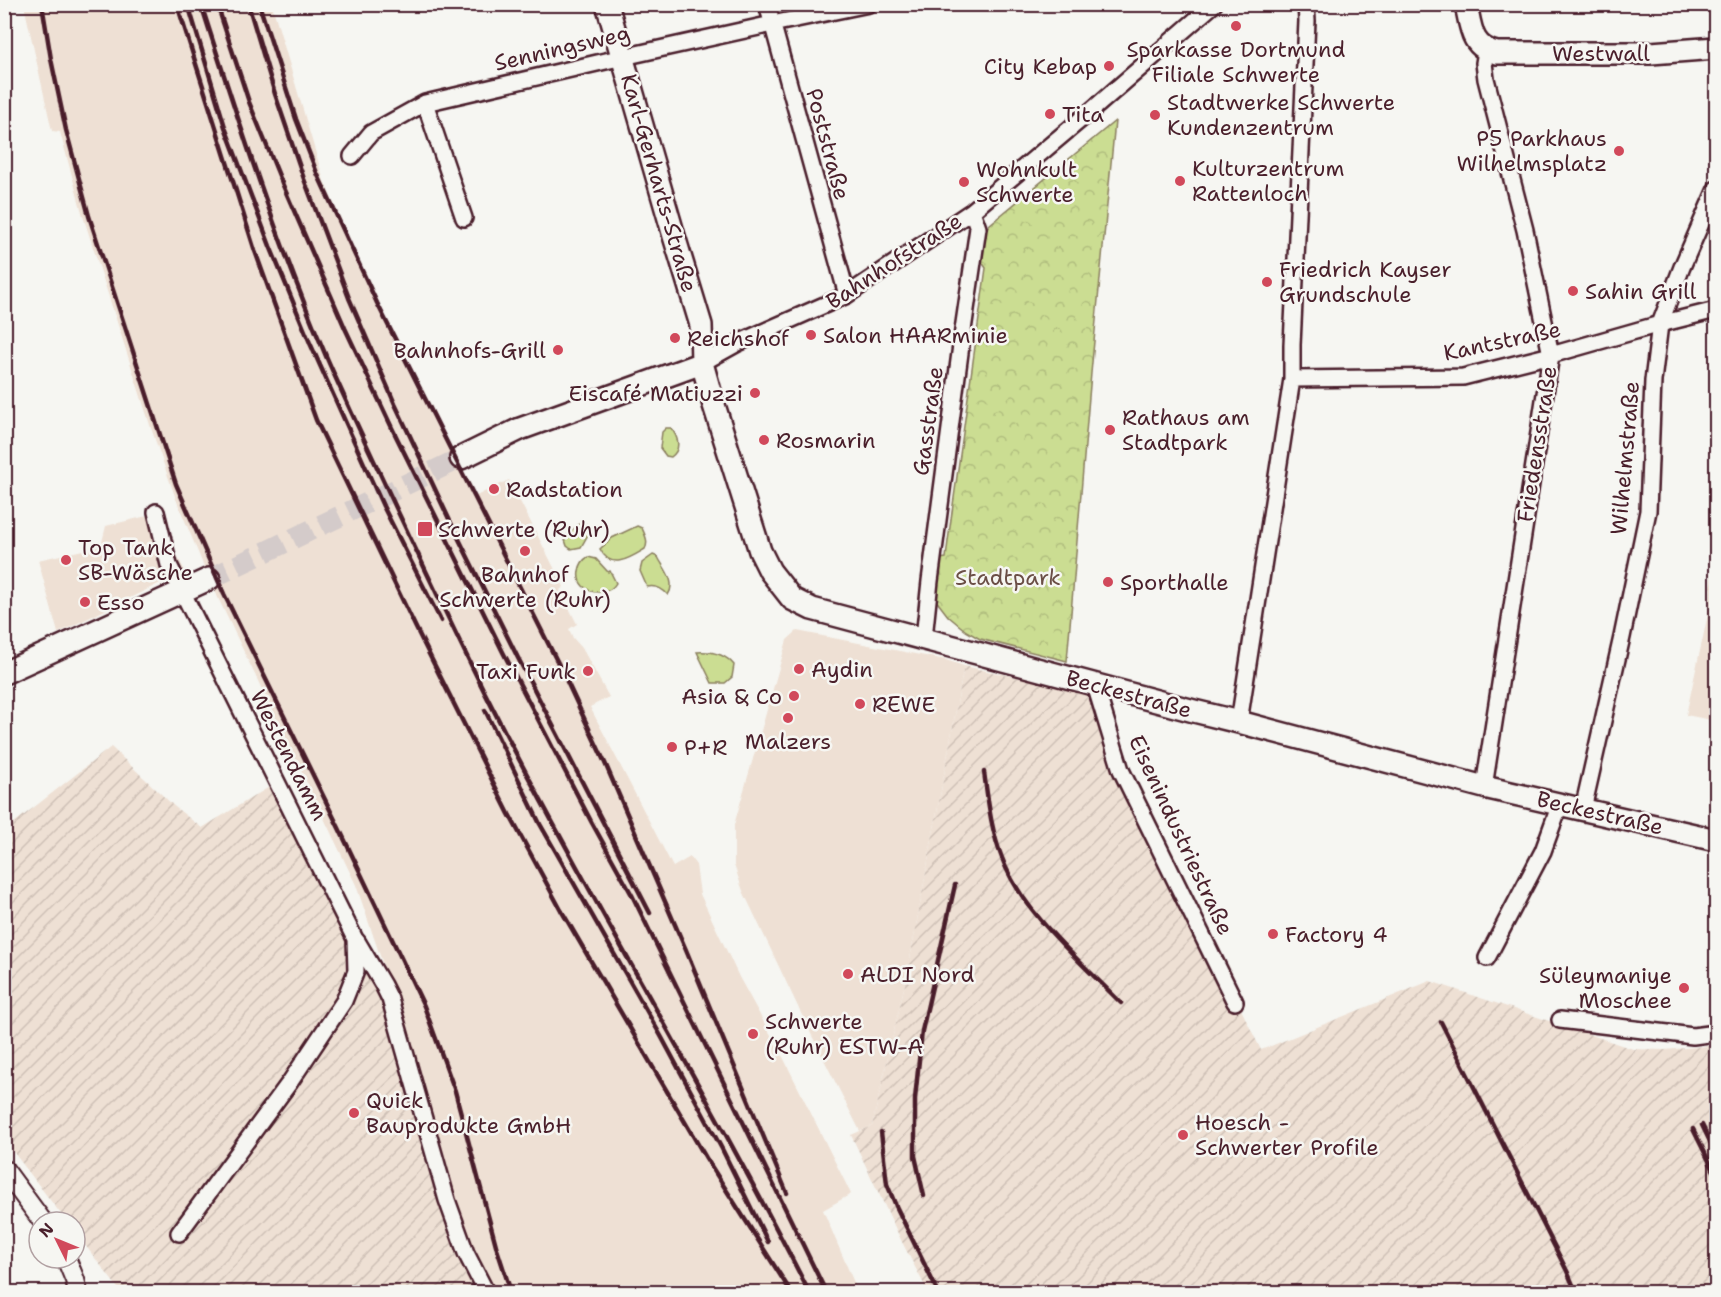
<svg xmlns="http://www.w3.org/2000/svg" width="1721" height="1297" font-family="'Shantell Sans',sans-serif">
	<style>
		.built { fill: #eee0d4 }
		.industrial { fill: url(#industrial-furrows) }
		.grass { fill: #cbdd92; stroke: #8a7e5e; stroke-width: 1.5 }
		.park { fill: url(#park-crowns); stroke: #8a7e5e; stroke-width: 1.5 }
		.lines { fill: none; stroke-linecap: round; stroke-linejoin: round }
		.secondary-tunnel { stroke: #d4cbca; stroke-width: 21; stroke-dasharray: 21 10; stroke-linecap: butt }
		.minor-casing { stroke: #4a1f2b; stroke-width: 20 }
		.tertiary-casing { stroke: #4a1f2b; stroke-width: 22 }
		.secondary-casing { stroke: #4a1f2b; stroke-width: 26 }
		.minor { stroke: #f6f6f2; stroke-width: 15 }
		.tertiary { stroke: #f6f6f2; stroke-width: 18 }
		.secondary { stroke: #f6f6f2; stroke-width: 21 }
		.rail { stroke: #4a1f2b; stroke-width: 4.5 }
		.poi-dot { fill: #d1495b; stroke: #f6f6f2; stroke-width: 2 }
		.labels { text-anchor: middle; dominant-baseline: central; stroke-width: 5; stroke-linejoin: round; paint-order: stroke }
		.street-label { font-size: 22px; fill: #4a1f2b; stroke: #f6f6f2 }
		.poi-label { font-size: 22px; fill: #4a1f2b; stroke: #f6f6f2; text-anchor: start }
		.park-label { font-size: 22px; fill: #6a4e45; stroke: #f6f6f2 }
	</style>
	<defs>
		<pattern id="industrial-furrows" width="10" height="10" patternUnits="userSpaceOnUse" patternTransform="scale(1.5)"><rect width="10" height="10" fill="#eee0d4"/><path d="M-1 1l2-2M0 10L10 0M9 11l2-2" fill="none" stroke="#cec0b6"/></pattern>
		<pattern id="park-crowns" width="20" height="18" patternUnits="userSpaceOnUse" patternTransform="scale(1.5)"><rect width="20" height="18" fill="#cbdd92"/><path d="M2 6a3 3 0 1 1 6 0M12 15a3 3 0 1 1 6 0" fill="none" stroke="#b0bd7e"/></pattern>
	</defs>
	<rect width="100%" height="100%" fill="#f6f6f2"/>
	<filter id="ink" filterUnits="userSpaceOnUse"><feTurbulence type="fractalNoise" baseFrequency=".0167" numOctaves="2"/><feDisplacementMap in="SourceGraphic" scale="12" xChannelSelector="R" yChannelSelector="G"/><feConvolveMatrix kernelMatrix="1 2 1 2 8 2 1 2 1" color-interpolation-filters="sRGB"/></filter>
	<g filter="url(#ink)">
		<!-- built -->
		<path class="built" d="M24,5H272L324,181L377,303L474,497L509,480L564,587L560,590L577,624L569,629L573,638L582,648L609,697L590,707L673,867L690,857L696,865L700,894L739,977L783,1057L851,1194L823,1210L858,1292H493L459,1220L437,1137L390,985L356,885L209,579L176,499L151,428L83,216L60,132L52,131Z
			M155,514L185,571L58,633L38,560L101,546L106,526Z
			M1712,570L1716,571V721L1686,715L1710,605Z
			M797,631L946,660L964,666L907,975L872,1126L860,1131L809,1030L743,891L734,865V825L787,640Z"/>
		<!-- industrial -->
		<path class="industrial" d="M964,666L1085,692L1261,1050L1430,981L1633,1049L1665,1050L1716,1045V1292H928L902,1242L851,1135L872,1126L907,975Z
			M111,747L175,807L202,828L271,786L347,938L380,995L418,1117L479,1292H121L75,1232V1222H67L5,1141V830Z"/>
		<!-- grass -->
		<path class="grass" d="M666,428H671C678,437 682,449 671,457L666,456L660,448L662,432Z
			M579,524H586L590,528V531L581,547L571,549L567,546L565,540L568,534Z
			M637,526L642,528C645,535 649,542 645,549C630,558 611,571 600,549L612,538Z
			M653,555L658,557C664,569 677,582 668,595C662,588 656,585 647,587L640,571L642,563Z
			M588,557L596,559L608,572L610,571L616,583C610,594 592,595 583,586C575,578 579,562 588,557Z
			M697,652C711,651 725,654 734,665L732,677L725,683H712Z"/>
		<!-- park -->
		<path class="park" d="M1115,121L1091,373L1067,661L980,639L966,631L948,616L935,599L940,559L946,558L948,541L986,268L980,259L987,228L989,225Z"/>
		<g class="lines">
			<!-- secondary-tunnel -->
			<path class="secondary-tunnel" d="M209,579L461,458"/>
			<defs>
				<path id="minor" d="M767,4L847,295
					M425,103L464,218
					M352,156L371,133L425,103L623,57L772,24L869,4
					M702,363L738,343L847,295L972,211L1092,110L1214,4
					M1292,379L1463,377L1551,355L1660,324L1716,310
					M156,512L169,565L355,939L356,971L344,1001L290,1082L179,1233
					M924,638L930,581L963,330L978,228L972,211
					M1095,685L1121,770L1235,1002
					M1239,722L1292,379V345L1307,21L1306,4
					M1484,787L1551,355L1525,230L1486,79L1484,63L1486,51
					M1583,809L1622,637L1648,511L1653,381L1660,324L1682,267L1716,189
					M357,941L383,985L390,999L447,1200L466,1253L486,1292
					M1487,958L1543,851L1560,804
					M1560,1020L1693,1036L1716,1033"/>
				<path id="tertiary" d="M4,1169L43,1222
					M66,1258L75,1280L78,1292"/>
				<path id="secondary" d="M607,4L674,236L701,325L702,363L713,402L760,551L770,571L792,599L812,609L1194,711L1239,722L1484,787L1716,840
					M1466,4C1471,28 1471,48 1497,53H1651L1716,48
					M461,458L520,429L702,363
					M4,673L209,579"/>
			</defs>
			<!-- minor casing -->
			<use href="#minor" class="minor-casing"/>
			<!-- tertiary casing -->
			<use href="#tertiary" class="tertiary-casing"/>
			<!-- secondary casing -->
			<use href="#secondary" class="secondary-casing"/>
			<!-- minor -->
			<use href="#minor" class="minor"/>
			<!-- tertiary -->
			<use href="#tertiary" class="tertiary"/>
			<!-- secondary -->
			<use href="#secondary" class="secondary"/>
			<!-- rail -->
			<path class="rail" d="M42,4L51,59L66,130L89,216L176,484L224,594L339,828L424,1006L455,1091L497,1249L511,1292
				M177,4L255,251L316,420L416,628L509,814L561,910L706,1158L791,1292
				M188,4L225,127L270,246L310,343L383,506L441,621
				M201,4C239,123 277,241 326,356C349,409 374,460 398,512C427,573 455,633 485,693C587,896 707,1090 809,1292
				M217,4L249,102L282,183L345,328L393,430L504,654L592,823L632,895L826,1292
				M248,4L275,94L304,179L349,298L395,404L450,521L518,658L650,913
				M259,4L296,119L317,173L377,303L562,671L605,763L686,950L787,1193
				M485,710L540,824L661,1036L722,1149L768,1242
				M984,772C988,801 991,830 1002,858C1021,911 1082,963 1121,1003
				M1441,1022L1567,1271L1576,1292
				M1702,1125L1716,1154
				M1693,1129L1716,1175
				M881,1132L887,1184L896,1206L938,1292
				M924,1196L915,1156V1099L922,1031L955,885"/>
		</g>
	</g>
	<!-- markers -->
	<g class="poi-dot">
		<circle cx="1236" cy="26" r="6"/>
		<circle cx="1109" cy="66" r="6"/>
		<circle cx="1050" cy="114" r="6"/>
		<circle cx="1155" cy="115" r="6"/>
		<circle cx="1619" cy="151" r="6"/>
		<circle cx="1180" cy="181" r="6"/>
		<circle cx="964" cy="182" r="6"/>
		<circle cx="1267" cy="282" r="6"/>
		<circle cx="1573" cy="291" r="6"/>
		<circle cx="811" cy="335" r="6"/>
		<circle cx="675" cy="338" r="6"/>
		<circle cx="558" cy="350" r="6"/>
		<circle cx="755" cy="393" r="6"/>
		<circle cx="1110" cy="430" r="6"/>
		<circle cx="764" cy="440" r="6"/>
		<circle cx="494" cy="489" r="6"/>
		<rect x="417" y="521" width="16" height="16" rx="3"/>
		<circle cx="525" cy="551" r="6"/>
		<circle cx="66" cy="560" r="6"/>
		<circle cx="1108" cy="582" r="6"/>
		<circle cx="85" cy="602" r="6"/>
		<circle cx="799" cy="669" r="6"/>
		<circle cx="588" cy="671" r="6"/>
		<circle cx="794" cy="696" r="6"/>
		<circle cx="860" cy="704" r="6"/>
		<circle cx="788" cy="718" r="6"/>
		<circle cx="672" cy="747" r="6"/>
		<circle cx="1273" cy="934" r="6"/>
		<circle cx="848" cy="974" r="6"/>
		<circle cx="1684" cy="988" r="6"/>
		<circle cx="753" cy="1034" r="6"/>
		<circle cx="354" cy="1113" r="6"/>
		<circle cx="1183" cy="1135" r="6"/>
	</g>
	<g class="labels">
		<!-- street labels -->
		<g class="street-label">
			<text transform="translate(562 48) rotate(-13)">Senningsweg</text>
			<text x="1601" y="53">Westwall</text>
			<text transform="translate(828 144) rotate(75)">Poststraße</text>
			<text transform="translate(659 183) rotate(74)">Karl-Gerharts-Straße</text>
			<text transform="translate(894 261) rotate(-33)">Bahnhofstraße</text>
			<text transform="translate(1502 341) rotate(-12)">Kantstraße</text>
			<text transform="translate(928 421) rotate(-82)">Gasstraße</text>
			<text transform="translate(1537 444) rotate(-81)">Friedensstraße</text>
			<text transform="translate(1625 458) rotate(-85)">Wilhelmstraße</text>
			<text transform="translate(1129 694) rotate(15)">Beckestraße</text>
			<text transform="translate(289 755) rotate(63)">Westendamm</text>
			<text transform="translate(1600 813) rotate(13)">Beckestraße</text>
			<text transform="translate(1181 835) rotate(65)">Eisenindustriestraße</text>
		</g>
		<!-- poi labels -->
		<g class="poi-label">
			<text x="1236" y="49" text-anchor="middle">Sparkasse Dortmund<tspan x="1236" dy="25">Filiale Schwerte</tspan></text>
			<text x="1097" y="66" text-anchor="end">City Kebap</text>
			<text x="1167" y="102">Stadtwerke Schwerte<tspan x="1167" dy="25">Kundenzentrum</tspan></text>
			<text x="1062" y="114">Tita</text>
			<text x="1607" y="138" text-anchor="end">P5 Parkhaus<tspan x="1607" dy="25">Wilhelmsplatz</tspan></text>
			<text x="1192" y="168">Kulturzentrum<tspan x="1192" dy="25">Rattenloch</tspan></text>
			<text x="976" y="169">Wohnkult<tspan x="976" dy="25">Schwerte</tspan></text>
			<text x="1279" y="269">Friedrich Kayser<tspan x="1279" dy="25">Grundschule</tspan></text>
			<text x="1585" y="291">Sahin Grill</text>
			<text x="823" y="335">Salon HAARminie</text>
			<text x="687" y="338">Reichshof</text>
			<text x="546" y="350" text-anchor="end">Bahnhofs-Grill</text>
			<text x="743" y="393" text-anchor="end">Eiscafé Matiuzzi</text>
			<text x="1122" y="417">Rathaus am<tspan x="1122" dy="25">Stadtpark</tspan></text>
			<text x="776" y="440">Rosmarin</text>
			<text x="506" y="489">Radstation</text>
			<text x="438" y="529">Schwerte (Ruhr)</text>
			<text x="78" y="547">Top Tank<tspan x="78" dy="25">SB-Wäsche</tspan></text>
			<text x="525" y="574" text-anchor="middle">Bahnhof<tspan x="525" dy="25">Schwerte (Ruhr)</tspan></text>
			<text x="1120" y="582">Sporthalle</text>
			<text x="97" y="602">Esso</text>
			<text x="811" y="669">Aydin</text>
			<text x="576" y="671" text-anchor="end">Taxi Funk</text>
			<text x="782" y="696" text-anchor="end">Asia &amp; Co</text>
			<text x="872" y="704">REWE</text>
			<text x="788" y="741" text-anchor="middle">Malzers</text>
			<text x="684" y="747">P+R</text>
			<text x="1285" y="934">Factory 4</text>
			<text x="860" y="974">ALDI Nord</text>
			<text x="1672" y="975" text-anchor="end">Süleymaniye<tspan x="1672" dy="25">Moschee</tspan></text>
			<text x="765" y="1021">Schwerte<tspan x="765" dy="25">(Ruhr) ESTW-A</tspan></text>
			<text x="366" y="1100">Quick<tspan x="366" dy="25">Bauprodukte GmbH</tspan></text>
			<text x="1195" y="1122">Hoesch -<tspan x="1195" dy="25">Schwerter Profile</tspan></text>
		</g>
		<!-- park labels -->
		<g class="park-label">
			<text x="1008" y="577">Stadtpark</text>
		</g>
	</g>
	<!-- margin -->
	<rect width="1721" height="1297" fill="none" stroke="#f6f6f2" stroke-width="24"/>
	<rect x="12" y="12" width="1697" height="1273" fill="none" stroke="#4a1f2b" stroke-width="2" filter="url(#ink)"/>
	<!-- north arrow -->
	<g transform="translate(57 1240) rotate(313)"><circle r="28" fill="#f6f6f2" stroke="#b1a0a2" stroke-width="1.5"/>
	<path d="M0-4.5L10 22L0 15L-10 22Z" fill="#d1495b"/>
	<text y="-9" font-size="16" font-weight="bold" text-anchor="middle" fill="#4a1f2b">N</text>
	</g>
</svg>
